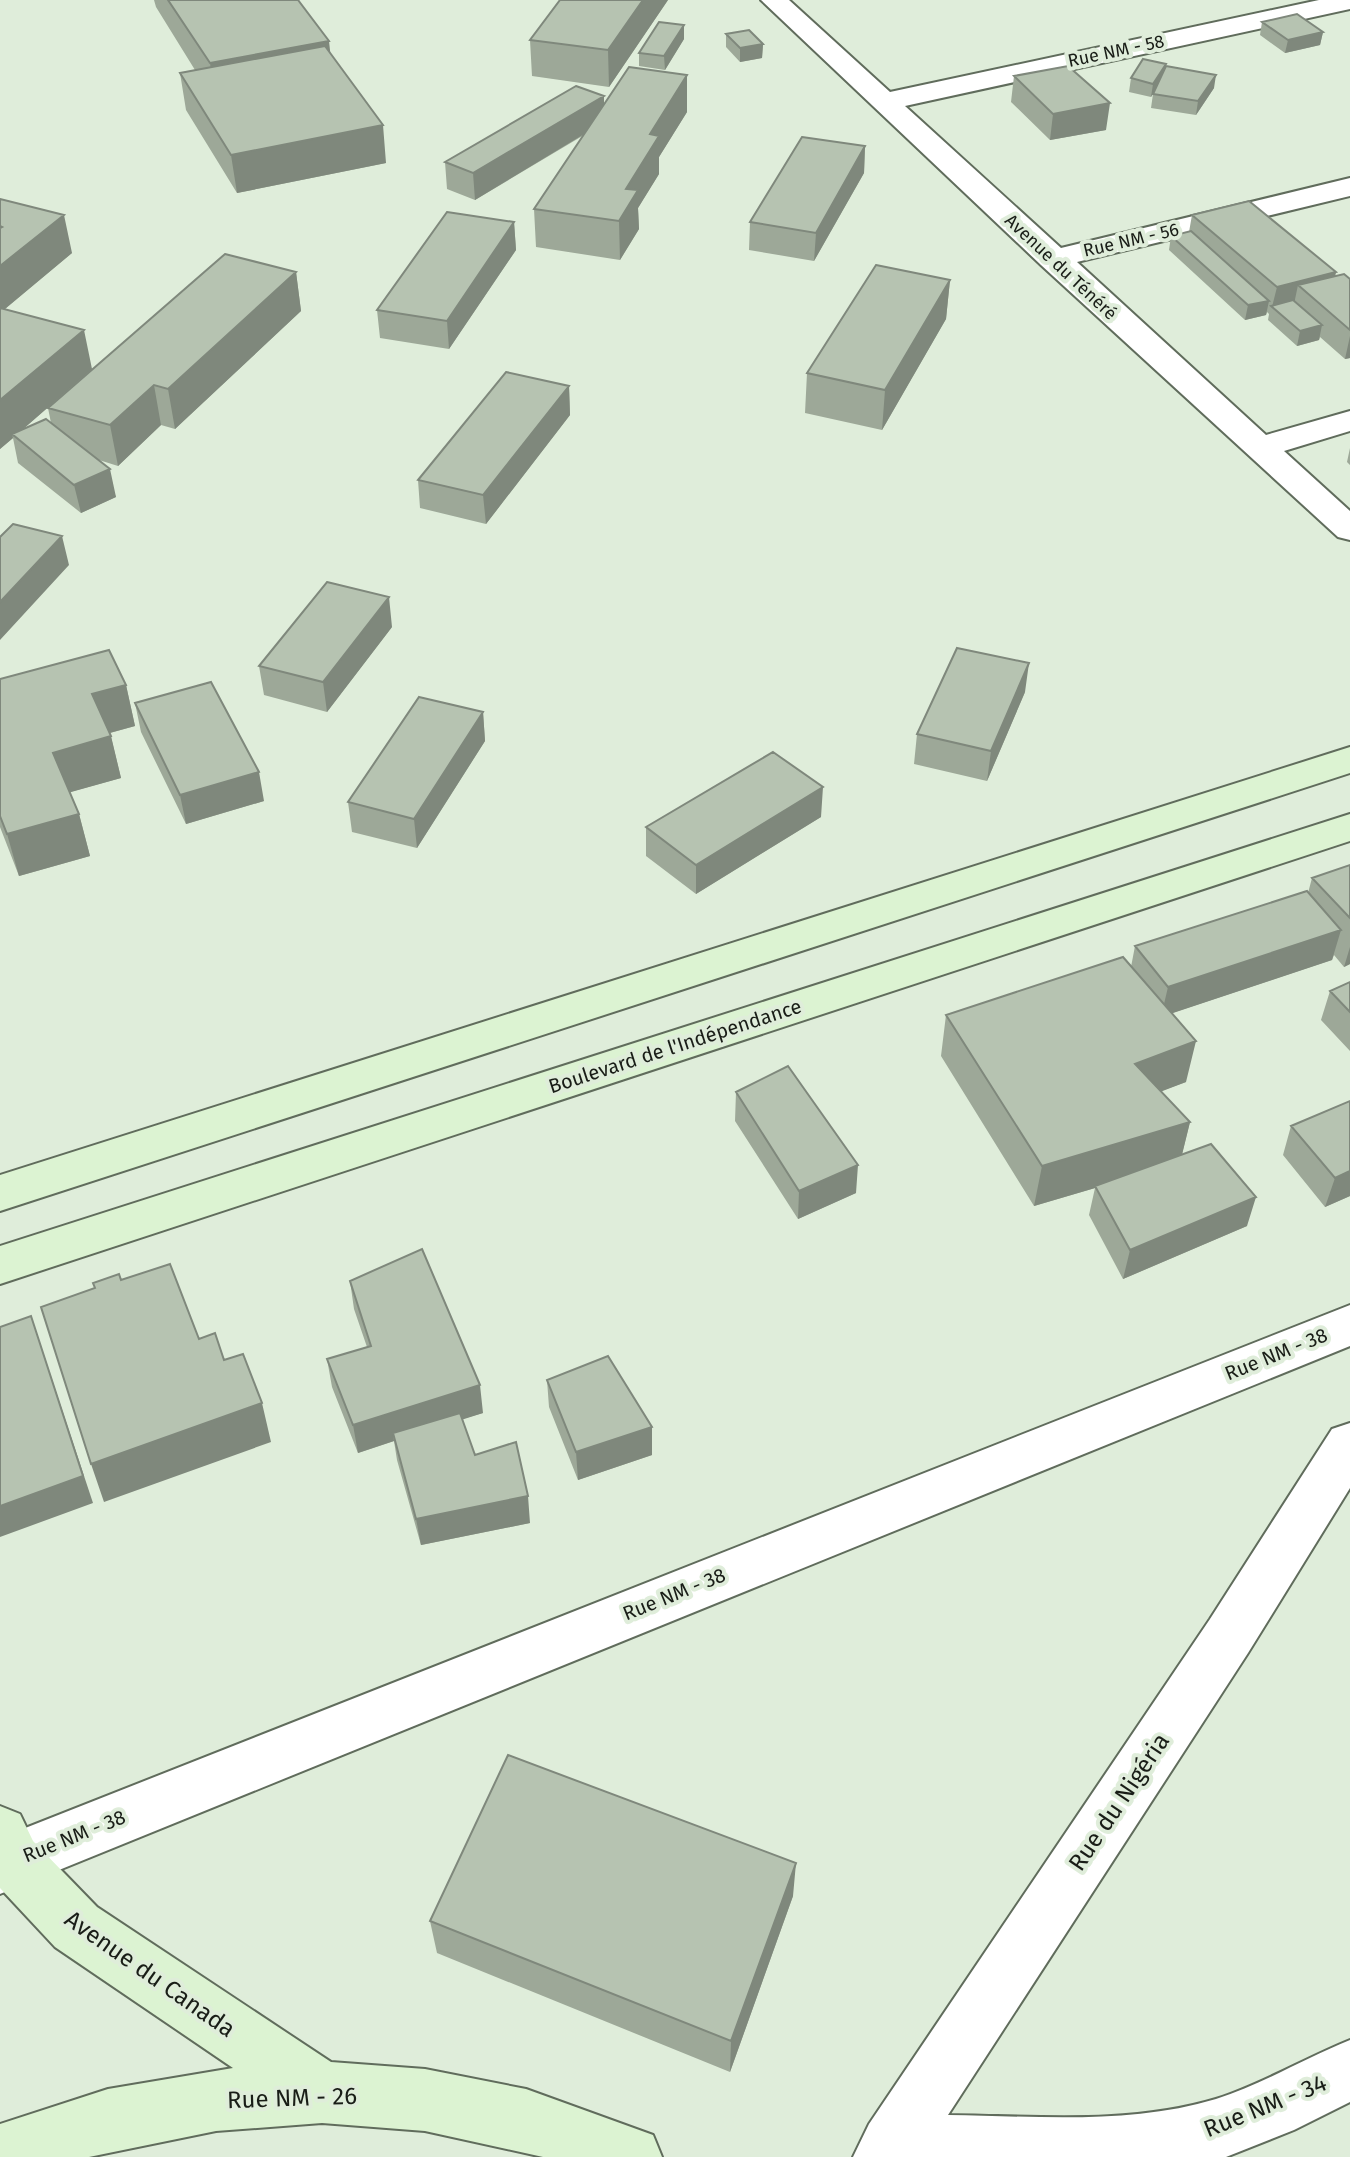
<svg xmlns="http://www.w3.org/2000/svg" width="1350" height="2157" font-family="'Fira Sans',sans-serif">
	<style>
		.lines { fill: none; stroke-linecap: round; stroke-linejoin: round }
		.street-casing { stroke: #606c5c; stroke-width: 4 }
		.secondary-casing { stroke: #606c5c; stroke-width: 4 }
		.street { fill: #fff; fill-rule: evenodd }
		.secondary { fill: #dcf3d2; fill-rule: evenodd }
		.wall { fill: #9da898 }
		.shaded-wall { fill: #7f887c }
		.building { fill: #b6c3b1; stroke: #7f887c; stroke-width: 2 }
		.labels { text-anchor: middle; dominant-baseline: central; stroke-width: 8; stroke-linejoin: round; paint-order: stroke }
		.far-street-label { font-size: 18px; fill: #191d17; stroke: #dfedda }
		.street-label { font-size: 20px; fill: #191d17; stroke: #dfedda }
		.near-street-label { font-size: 24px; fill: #191d17; stroke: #dfedda }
	</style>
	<rect width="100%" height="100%" fill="#dfedda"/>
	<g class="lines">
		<defs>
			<path id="street" d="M761,0H789L890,92L1319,0H1350V9L905,106L1061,248L1350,178V196L1077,262L1266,435L1350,411V431L1284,451L1350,511V540L1338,537L1041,265Z
				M1350,1305V1346L0,1894V1838Z
				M1350,1423V1488L1248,1653L948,2115C1036,2116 1130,2125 1216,2099C1263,2084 1305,2058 1350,2040V2102L1294,2130L1226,2157H853L869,2124L1210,1619L1332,1429Z"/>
			<path id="secondary" d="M1350,747V773L0,1211V1175Z
				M1350,814V841L0,1284V1246Z
				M0,1806L20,1814L33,1841L97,1907L331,2062L425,2069L526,2089L653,2135L662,2157H543L425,2131L322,2123L216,2131L89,2157H0V2124L108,2089L233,2068L55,1947L0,1888Z"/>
		</defs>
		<!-- street casing -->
		<use href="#street" class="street-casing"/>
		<!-- secondary casing -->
		<use href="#secondary" class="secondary-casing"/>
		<!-- street -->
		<use href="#street" class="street"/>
		<!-- secondary -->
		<use href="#secondary" class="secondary"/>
	</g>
	<!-- wall -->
	<path class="wall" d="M154,0H298L330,53L386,163L237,193L186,110L180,73L195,70L156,7Z
		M668,0L609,87L532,76L530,40Z
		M1262,22L1323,32L1320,45L1285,53L1260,35Z
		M684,25V39L665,70L639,66V53Z
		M726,34L763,44L762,58L740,62L726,47Z
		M1166,64V67L1214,88L1196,115L1151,108L1153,94L1151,97L1129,92L1131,78Z
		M1014,76L1106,130L1050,140L1011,102Z
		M604,96V105L687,112L659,157V174L638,208L639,229L620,260L536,247L534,209L584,135L475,200L447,189L445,162Z
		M865,146L864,173L814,261L749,250L750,222Z
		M0,199L72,253L5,309L92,369L22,430L51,423L48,408L296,272L301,311L175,429L161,425L118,466L99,460L116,497L81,513L18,463L13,438L0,449Z
		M1192,215L1336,272L1335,276L1350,279V358L1345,359L1320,337L1319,340L1297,346L1268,320L1269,314L1267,312L1266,315L1245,320L1169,250L1171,236L1189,232Z
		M514,222L516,250L449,349L380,338L377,310Z
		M950,280L946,319L882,430L805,413L807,373Z
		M569,386L570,415L486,524L420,508L418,480Z
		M1350,448V465L1347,462Z
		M392,627L327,712L264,695L259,666Z
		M0,679L126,685L135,726L110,733L121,778L70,792L79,814L90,856L19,876L0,827Z
		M1025,692L987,781L914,764L917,734Z
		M135,703L264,801L186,824L141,732Z
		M483,712L485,741L417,848L352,832L348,802Z
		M821,817L696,894L646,856V827Z
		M1350,865V964L1344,967L1334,955L1332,960L1172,1013L1186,1082L1161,1091L1190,1122L1182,1154L1247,1226L1123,1279L1089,1215L1095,1188L1034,1206L941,1056L946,1015L1131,967L1135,946L1308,893L1312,878Z
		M1350,982V1051L1321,1020L1330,991Z
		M736,1092L856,1193L798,1219L735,1121Z
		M1350,1101V1196L1325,1207L1283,1155L1291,1126Z
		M350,1281L483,1413L462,1419L475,1455L530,1523L421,1545L397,1460L394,1441L358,1453L332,1387L327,1359L367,1347L354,1309Z
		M547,1380L652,1427V1455L578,1480L549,1407Z
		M793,1896L730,2072L437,1953L430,1921Z"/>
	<!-- shaded-wall -->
	<path class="shaded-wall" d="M643,0H668L609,87L608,50Z
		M684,25V39L665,70L664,56Z
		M1323,32L1320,45L1285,53L1288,40Z
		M329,41L333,78L215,101L210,63Z
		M763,44L762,58L740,62V48Z
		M1166,64L1164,77L1151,97L1153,84Z
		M687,75V112L659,157V174L638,208L639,229L620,260L619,221L626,189L650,134Z
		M1216,75L1214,88L1196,115L1198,101Z
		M604,96V122L475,200L473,173Z
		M1110,103L1106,130L1050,140L1053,114Z
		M383,125L386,163L237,193L231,155Z
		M865,146L864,173L814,261L816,233Z
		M64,215L72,253L0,313V266Z
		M514,222L516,250L449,349L447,321Z
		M296,272L301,311L175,429L168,389Z
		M1336,272L1329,300L1298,285L1293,309L1272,307L1277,287Z
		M950,280L946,319L882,430L885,390Z
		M1269,301L1266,315L1245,320L1248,305Z
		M1322,325L1319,340L1297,346L1300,331Z
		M84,330L92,369L14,437L12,434L13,438L0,449V400Z
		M1350,336V358L1345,359Z
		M154,385L161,425L118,466L110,425Z
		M569,386L570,415L486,524L483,495Z
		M110,469L116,497L81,513L74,485Z
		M62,536L69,565L0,640V602Z
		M389,597L392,627L327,712L323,682Z
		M1029,663L1025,692L987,781L991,751Z
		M126,685L135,726L102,735L92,694Z
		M483,712L485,741L417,848L414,819Z
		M111,736L121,778L64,794L53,753Z
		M259,772L264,801L186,824L180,795Z
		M823,787L821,817L696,894V865Z
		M79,814L90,856L19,876L7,834Z
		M1341,930L1332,960L1161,1017L1168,987Z
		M1350,947V964L1344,967Z
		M1196,1041L1186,1082L1126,1105L1135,1064Z
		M1190,1122L1180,1163L1034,1206L1042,1166Z
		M858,1165L856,1193L798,1219L799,1191Z
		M1350,1171V1196L1325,1207L1335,1178Z
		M1256,1197L1247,1226L1123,1279L1130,1250Z
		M31,1316L93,1503L0,1537V1506Z
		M480,1385L483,1413L395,1441L393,1433L394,1441L358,1453L353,1425Z
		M262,1403L271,1442L104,1502L91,1464Z
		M652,1427V1455L578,1480L576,1452Z
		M528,1496L530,1523L421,1545L416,1519Z
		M796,1863L793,1896L730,2072L731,2041Z"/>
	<!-- building -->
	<path class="building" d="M168,0H298L329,41L210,63Z
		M560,0H643L608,50L530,40Z
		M1297,14L1323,32L1288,40L1262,22Z
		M659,22L684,25L664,56L639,53Z
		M749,30L763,44L740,48L726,34Z
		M325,46L383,125L231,155L180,73Z
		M1143,59L1166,64L1153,84L1131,78Z
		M1068,66L1110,103L1053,114L1014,76Z
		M1166,66L1216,75L1198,101L1153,94Z
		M629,67L687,75L650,134L659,136L626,189L638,190L619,221L534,209Z
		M576,86L604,96L473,173L445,162Z
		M802,137L865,146L816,233L750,222Z
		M0,199L64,215L0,266V228L2,227L0,226Z
		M1249,201L1336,272L1277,287L1192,215Z
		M447,212L514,222L447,321L377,310Z
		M1191,231L1269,301L1248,305L1171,236Z
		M225,254L296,272L168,389L154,385L110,425L48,408Z
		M876,265L950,280L885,390L807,373Z
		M1344,274L1350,279V330L1298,285Z
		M1293,300L1322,325L1300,331L1271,306Z
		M0,308L84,330L0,400Z
		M506,372L569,386L483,495L418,480Z
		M46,419L110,469L74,485L12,434Z
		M13,524L62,536L0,602V537Z
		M327,582L389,597L323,682L259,666Z
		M957,648L1029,663L991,751L917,734Z
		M109,650L126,685L92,694L111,736L53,753L79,814L7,834L0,816V679Z
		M211,682L259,772L180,795L135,703Z
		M419,697L483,712L414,819L348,802Z
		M773,752L823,787L696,865L646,827Z
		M1350,865V918L1312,878Z
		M1307,891L1341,930L1168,987L1135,946Z
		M1123,957L1196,1041L1135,1064L1190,1122L1042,1166L946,1015Z
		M1350,982V1012L1330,991Z
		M788,1066L858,1165L799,1191L736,1092Z
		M1350,1101V1171L1335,1178L1291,1126Z
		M1211,1144L1256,1197L1130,1250L1095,1186Z
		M422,1249L480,1385L353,1425L327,1359L371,1346L350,1281Z
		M170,1264L199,1339L215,1333L224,1360L243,1354L262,1403L91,1464L41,1307L95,1288L93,1283L119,1274L121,1280Z
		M31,1316L83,1476L0,1506V1327Z
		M608,1356L652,1427L576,1452L547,1380Z
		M460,1413L475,1455L516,1442L528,1496L416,1519L393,1433Z
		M508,1755L796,1863L731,2041L430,1921Z"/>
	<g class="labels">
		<!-- far-street labels -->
		<g class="far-street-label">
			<text transform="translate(1116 51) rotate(-12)">Rue NM - 58</text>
			<text transform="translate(1131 240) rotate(-13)">Rue NM - 56</text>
			<text transform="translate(1061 267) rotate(43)">Avenue du Ténéré</text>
		</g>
		<!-- street labels -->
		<g class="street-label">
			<text transform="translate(675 1046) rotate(-18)">Boulevard de l'Indépendance</text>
			<text transform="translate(1276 1354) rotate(-22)">Rue NM - 38</text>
			<text transform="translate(674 1594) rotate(-22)">Rue NM - 38</text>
			<text transform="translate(74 1836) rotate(-22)">Rue NM - 38</text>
		</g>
		<!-- near-street labels -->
		<g class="near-street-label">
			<text transform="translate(1119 1802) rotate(-56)">Rue du Nigéria</text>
			<text transform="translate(150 1974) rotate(35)">Avenue du Canada</text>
			<text transform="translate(292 2098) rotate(-2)">Rue NM - 26</text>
			<text transform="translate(1265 2106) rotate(-22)">Rue NM - 34</text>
		</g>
	</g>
</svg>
